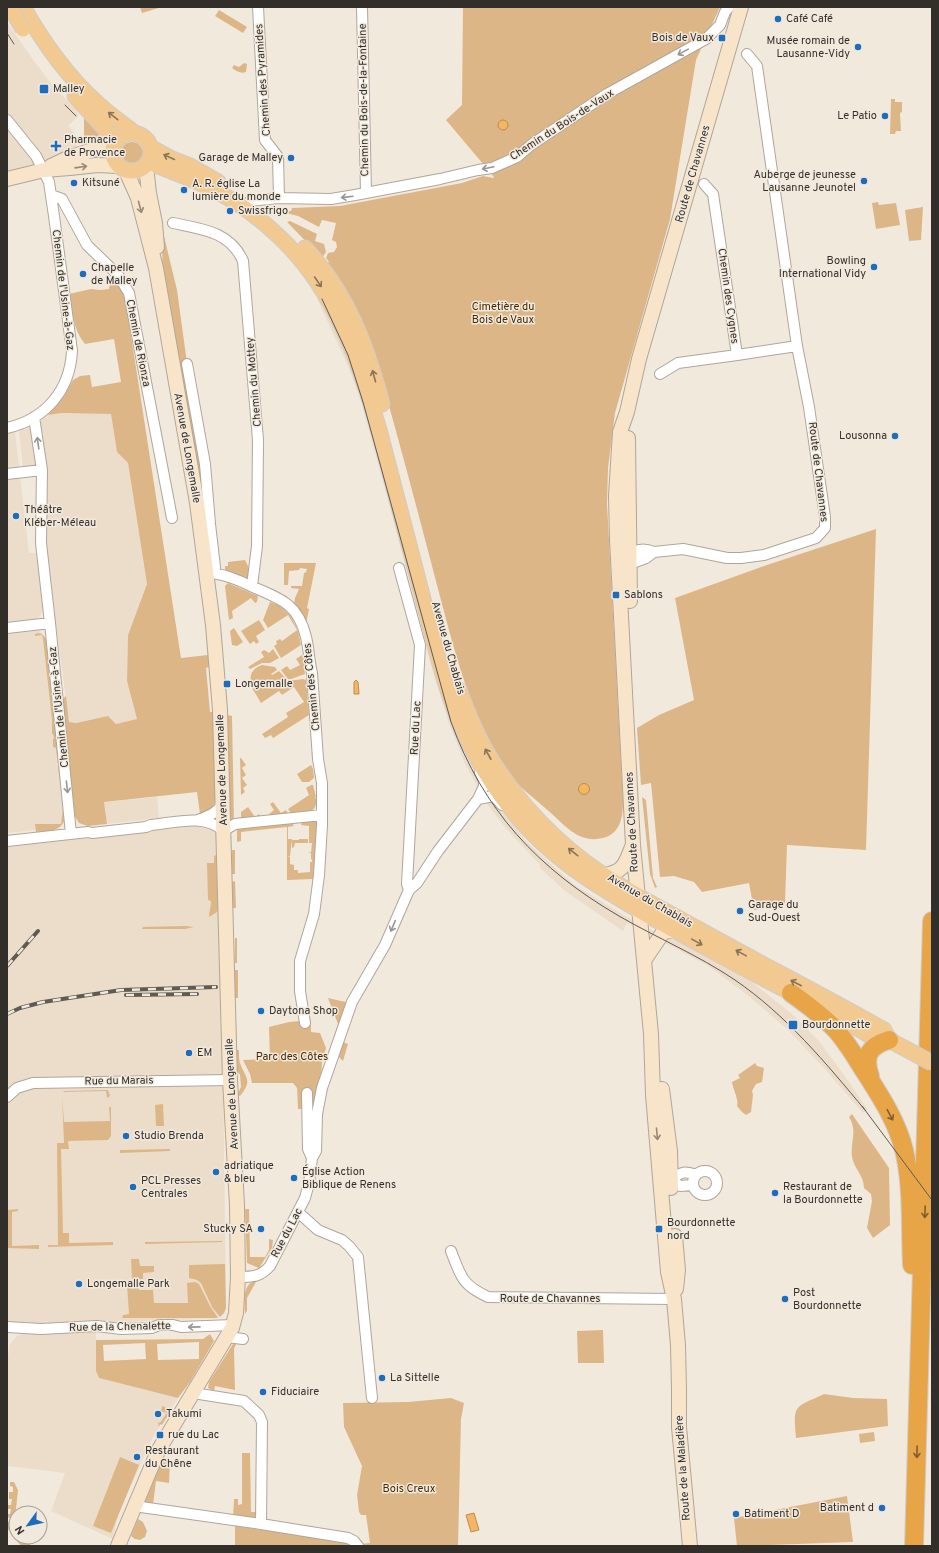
<svg xmlns="http://www.w3.org/2000/svg" width="939" height="1553" font-family="Overpass,sans-serif">
	<style>
		.built { fill: #ecddcb }
		.green { fill: #ddb687; fill-rule: evenodd }
		.water { fill: #f5b661; stroke: #ba8d50 }
		.lines { fill: none; stroke-linecap: round; stroke-linejoin: round }
		.street-casing { stroke: #afa69b; stroke-width: 12 }
		.secondary-casing { stroke: #afa69b; stroke-width: 16 }
		.primary-casing { stroke: #cecdcc; stroke-width: 17 }
		.highway-casing { stroke: #cecdcc; stroke-width: 20 }
		.street { stroke: #fff; stroke-width: 10 }
		.secondary { stroke: #f8e4c8; stroke-width: 14 }
		.primary { stroke: #f1c991; stroke-width: 15 }
		.highway { stroke: #e8a547; stroke-width: 18 }
		.tram { stroke: #5f5a54; stroke-width: 1 }
		.rail-casing { stroke: #5f5a54; stroke-width: 4 }
		.rail { stroke: #f2e9dd; stroke-width: 2.5; stroke-dasharray: 8; stroke-linecap: butt }
		.primary-bridge-casing { stroke: #cecdcc; stroke-width: 17; stroke-linecap: butt }
		.primary-bridge { stroke: #f1c991; stroke-width: 15 }
		.oneway { stroke: #989694 }
		.oneway2 { stroke: #887458 }
		.oneway3 { stroke: #958979 }
		.oneway4 { stroke: #7b5e36 }
		.poi-dot { fill: #1d6dbc; stroke: #f2e9dd; stroke-width: 1.5 }
		.labels { text-anchor: middle; dominant-baseline: central; stroke-width: 3; stroke-linejoin: round; paint-order: stroke }
		.poi-label { font-size: 11px; fill: #322e2a; stroke: #f2e9dd; text-anchor: start }
		.street-label { font-size: 11px; fill: #322e2a; stroke: #f2e9dd }
		.park-label { font-size: 11px; fill: #422903; stroke: #f2e9dd }
	</style>
	<rect width="100%" height="100%" fill="#f2e9dd"/>
	<!-- built -->
	<path class="built" d="M7,22L34,61L50,82L75,109L79,115L68,126L74,132L78,151L7,172Z
		M323,296L350,354L475,768L493,799L526,841L573,884L627,917L669,939L680,941L740,975L742,974L793,1015L818,1040L842,1072L868,1110L863,1113L823,1067L788,1030L750,997L707,965L627,923L623,931L565,891L540,868L539,864L503,825L487,804L465,764L448,721L361,402L348,366L317,299Z
		M62,413L111,414L117,452L128,463L147,584L128,635L127,681L137,719L116,724L108,716L76,723L69,722L35,467L23,468L19,431L48,415Z
		M15,432L29,553H37L43,610L41,615L36,619L7,622V433Z
		M36,629L41,632L45,637L63,809L61,825L54,828L7,833V632Z
		M157,797L159,818L107,824L104,802Z
		M206,825L214,830L218,837L222,981L226,1308L224,1313L218,1318L7,1327V846Z
		M30,1331H96V1371L99,1378L178,1398L154,1435L118,1514L113,1539L51,1511L65,1473L7,1466V1361L10,1344L17,1336Z"/>
	<!-- green -->
	<path class="green" d="M140,7H162L142,13Z
		M463,7H720L696,60L670,219L615,413L608,468L607,504L623,801C623,815 621,832 606,837C582,845 568,829 552,814C537,800 518,787 505,770C496,758 489,743 483,729C462,683 450,634 437,585C416,505 395,425 372,346L358,312L327,263L329,262L326,258L328,253L334,252L337,247L336,242L332,240L336,223L322,220L319,227L298,216L286,213L285,208H288V211H291L292,208L340,206L462,183L483,176L493,178L494,177L446,120L462,105Z
		M219,10L247,27L243,33L215,16Z
		M244,63L247,64L246,72C241,74 236,71 232,68L234,65L239,67Z
		M891,99H895V102H902V112L900,113L901,131H896L895,134H890Z
		M84,112C92,121 102,128 98,142L84,147Z
		M121 153a11 11 0 1 1 22 0a11 11 0 1 1-22 0Z
		M878,202L879,205L896,203L900,225L876,229L872,203Z
		M923,207L921,240L909,241L905,210Z
		M290,221L317,234L315,241L324,244L326,252L322,258L287,222Z
		M163,232L177,290L196,429L209,539L163,287L162,241Z
		M114,277L122,289L126,303L181,658L208,655L209,667L206,668L210,712H213L216,798C214,807 210,812 200,814L197,792L104,802L107,824L88,826L79,823L74,815H73L62,700L66,696L69,722L76,723L108,716L116,724L137,719L127,681L128,635L147,584L128,463L117,452L111,414L62,413L48,415L64,396L73,380L80,376L90,375L92,387L121,382L114,339L85,344C73,330 72,311 69,294L91,289L100,290L109,289L110,282Z
		M876,529L866,850L787,845L785,903L754,910L749,883L702,892L694,882L674,876L660,877L651,783L641,785L637,728L659,715L694,700L675,598L767,565Z
		M245,560L249,568L251,569L248,579L246,580L225,571V566H228V562Z
		M284,563H316L307,608L309,609L306,624L294,604L295,598L299,589L291,588V586H302L304,573L306,572L307,569L300,568L299,570L289,571L288,585H284Z
		M228,583L258,596L257,602L255,603L251,598L232,611L233,618L229,620L225,586Z
		M270,602C290,608 298,626 301,645L281,658L274,646L277,644L276,641L280,639L282,641L297,630L288,615L268,628L263,620Z
		M259,620L265,630L256,636L259,642L256,644L254,641L250,644L241,631Z
		M234,628L243,642L237,646L232,645L230,631Z
		M39,633L43,635L46,639L64,821C60,832 46,831 36,832L35,824H61L63,809L56,748L53,747V739L54,738L53,734H52V720L43,639L42,635L35,636V634Z
		M273,649L279,658L270,663H262L250,669L248,667L264,657L261,652L264,650L269,653Z
		M302,655L303,656L305,674L291,679H288L281,670L287,666L290,670L300,665L296,659Z
		M262,665L275,667L277,670L271,674L272,675L279,671L288,681L303,679L306,680L309,715L273,738L271,735L265,738L262,734L288,717L286,713L304,702L294,687L282,695L279,691L261,703L252,688L258,684L257,683L253,685C247,676 253,668 262,665Z
		M228,715L232,716L234,821L229,817L228,810L230,806L227,716Z
		M240,758H241L246,765L242,768L246,775L242,778L247,785L243,788L245,792L241,795Z
		M311,765L313,769L314,778L309,782H302L297,774Z
		M311,785H313L316,797H315L317,802L314,809L310,811L291,813L288,809L309,795L306,788Z
		M642,797L646,800L653,878L657,887L655,888L650,874Z
		M273,802L281,813L286,810L288,814L270,816L269,814L274,810L270,804Z
		M248,807L255,817L259,814L261,817L241,819V812Z
		M315,820L317,822L313,879L287,880V827L241,832V841L237,842V827L292,823L294,826L288,827V839H292L290,856L288,857H290V864L294,865V870H298V873L310,872V862H312V860L311,859V853H308L311,852L312,843H309V826L301,825L302,822Z
		M299,839H308V843H295L294,847L292,848V840H299Z
		M232,850H235V874H232Z
		M216,855L218,908L217,912L209,917C209,911 211,907 211,901L208,900L207,863H214V856Z
		M235,881L236,908H233L232,882Z
		M185,926L194,927L185,929H142L143,927Z
		M235,938H237V963H235Z
		M235,970H238V998H235Z
		M328,998L350,1003L334,1048L332,1043L338,1024Z
		M300,1021L311,1024V1032L320,1033L326,1048L322,1062L321,1081L312,1123V1109H298L297,1088L293,1083H252L250,1074L243,1060L270,1059L269,1027L289,1022Z
		M343,1042L348,1044L343,1061L339,1057Z
		M235,1050H239C239,1054 239,1060 240,1063C246,1079 253,1080 240,1096L237,1095L241,1087L240,1075L237,1071Z
		M755,1063L757,1066L764,1068L762,1082L756,1084L752,1091L753,1095L751,1112L746,1115L742,1112L737,1106C739,1099 733,1090 732,1082L740,1078L738,1075Z
		M108,1090L110,1096L107,1098L106,1091L63,1092L64,1091Z
		M62,1096L64,1122L110,1121L109,1107H111V1136L108,1140L68,1141L69,1149H61L63,1233H69V1243L113,1242V1245L48,1247V1245H58L57,1143H64Z
		M163,1104L164,1126H156L155,1105Z
		M852,1114L889,1168L890,1225L873,1238L867,1228L872,1201L871,1194L864,1188C864,1175 854,1169 852,1157C850,1141 858,1132 849,1117Z
		M170,1149V1151L120,1153V1150Z
		M18,1209V1211L12,1212V1246L39,1245V1249L7,1248V1210Z
		M245,1209H249L250,1257H265L269,1250V1239L273,1240L272,1248L259,1268L247,1263Z
		M222,1241V1242L145,1244V1242Z
		M131,1259H139L140,1266H154V1272L143,1273V1279H132Z
		M225,1264L226,1308L224,1313L220,1317L212,1307L201,1283L197,1280L189,1278V1265Z
		M255,1280L256,1282L247,1298V1311L245,1314C245,1301 241,1287 255,1280Z
		M195,1282L199,1284L210,1306L218,1318H122L123,1315L129,1314L127,1285H138L139,1290H153L154,1303H188L187,1283Z
		M603,1330L604,1363H578L577,1331Z
		M210,1334L214,1341L190,1382L178,1398L99,1378L96,1371V1340L203,1339ZM199,1342V1359L158,1360L157,1344ZM145,1343L146,1359L104,1361L103,1345Z
		M237,1342L234,1349L235,1390L215,1386L214,1391L208,1388L209,1382L233,1344Z
		M824,1394L853,1398L887,1399L888,1426L796,1438C793,1404 794,1408 824,1394Z
		M451,1398L464,1403L461,1419L458,1546H361L360,1544L370,1543L366,1515H361L359,1512L357,1495L362,1466L344,1427L343,1403L408,1402Z
		M162,1406L171,1410L162,1425L160,1424L159,1427L158,1422L160,1423L167,1413L161,1411Z
		M874,1432L875,1441L860,1443L859,1434Z
		M242,1453H250L251,1512H257L254,1518H233L234,1499H238V1505L242,1504Z
		M120,1457L139,1465L111,1533L93,1526Z
		M162,1460L170,1461L169,1483L156,1481L153,1505L144,1504Z
		M10,1482H14L18,1490L15,1518L16,1534L13,1537L11,1534L14,1531L11,1528L8,1530L7,1522H9L10,1518L7,1517V1514H10L11,1509H8V1505H11L12,1499H9V1492H13V1487L10,1486Z
		M847,1496L853,1542L737,1546L734,1518Z
		M138,1519L143,1522L147,1531L145,1537L140,1540L135,1539L131,1536Z
		M235,1526L349,1542L355,1546H235Z
		M18,1537H24L31,1546H21L17,1541L19,1539Z"/>
	<!-- water -->
	<path class="water" d="M498 125a5 5 0 1 1 10 0a5 5 0 1 1-10 0Z
		M356,680L358,682L359,694H354V682Z
		M578.5 789a5.5 5.5 0 1 1 11 0a5.5 5.5 0 1 1-11 0Z
		M474,1513L479,1530L471,1532L466,1515Z"/>
	<g class="lines">
		<defs>
			<path id="street" d="M258,7L265,140L278,157L279,198
				M362,7L366,193
				M7,120L36,156L49,182L54,216L72,351C70,390 46,419 7,428
				M51,195L62,199L87,245L118,275L129,293L172,518
				M250,201L279,198L331,199L355,195L440,179L478,170L492,168L517,157L531,145L607,94L706,39L720,25L725,12L729,7
				M173,223C201,229 230,231 243,261L258,440L257,546L252,586
				M737,355L797,346
				M187,364L205,464L210,524L215,567L214,573
				M660,374L678,363L737,355L713,194L704,184
				M34,417L42,470
				M7,474L42,470L41,543L50,623L71,834
				M625,556L629,562H635L646,558L654,552L683,549L727,558H741L764,555L816,538L825,528V517L809,407L797,346L757,66L747,54
				M626,558C634,549 644,548 654,552
				M399,568L420,645L407,884L409,890
				M206,573C223,573 238,580 253,587C281,599 298,604 306,637C309,649 309,661 312,673L318,759L322,783V825L319,875L314,914L300,961V991L305,1023
				M7,628L50,623
				M478,799L494,796L502,805
				M198,820C209,816 217,813 223,803
				M7,841L88,832L92,833L146,827L151,825C174,823 205,813 223,831L235,824L322,815
				M307,1093L308,1149L312,1158
				M7,1097L17,1088L33,1083L230,1080
				M693 1183a12 12 0 1 1 24 0a12 12 0 1 1-24 0Z
				M670,1179L680,1186L692,1185
				M666,1180C679,1178 678,1168 696,1175
				M298,1212L318,1230L342,1240L349,1246L358,1257L372,1398
				M451,1251C461,1277 462,1285 488,1297L674,1299
				M238,1277C253,1277 260,1277 270,1266L305,1198L309,1183L312,1158L316,1151L317,1114L322,1088L352,1002L385,945L409,890L417,883L438,851L478,799L484,786V781L480,773
				M7,1327L41,1329L97,1326L121,1329L152,1328L159,1325H173L181,1327L233,1325
				M227,1337L243,1339
				M193,1393L244,1401L259,1415L262,1422L261,1524
				M134,1506L261,1524L348,1538L354,1541L358,1546"/>
			<path id="secondary" d="M51,166L68,158L114,143
				M146,166L149,193L155,223L157,247
				M7,179L44,170L70,168L97,165L117,166
				M628,438L630,601
				M604,875C624,872 625,864 632,847
				M645,959L662,934L664,932L675,930
				M662,1089L670,1151L671,1188
				M675,1236L678,1270L676,1289
				M118,1546L158,1451L232,1328L236,1313L238,1277L237,1205L230,1080L220,710L213,625L197,503L156,268L138,198L126,171
				M690,1546L679,1427V1390L678,1345L674,1299L668,1272L653,1095L651,1034L633,845L617,540L616,496L620,432L627,412L639,359L741,7"/>
			<path id="primary" d="M23,7C43,42 65,74 95,101C107,113 122,123 136,134
				M75,96L116,141
				M113 152a19 19 0 1 1 38 0a19 19 0 1 1-38 0Z
				M150,147L172,159L190,166L218,182
				M149,162C167,170 186,176 204,185C229,197 254,213 274,232C334,285 360,362 381,437C395,490 408,543 422,595C435,645 446,698 470,744C481,767 496,790 512,810C555,865 617,898 676,931C713,951 750,972 788,991C814,1005 842,1018 867,1034L877,1039L889,1040L906,1049
				M305,248C348,294 366,345 382,404
				M459,690C468,715 478,739 492,761C524,811 568,854 619,885C644,900 671,914 698,929C759,963 822,995 884,1030L889,1040"/>
			<path id="highway" d="M791,993C805,1003 820,1014 833,1027C845,1039 854,1055 863,1069C879,1094 897,1121 904,1150C913,1187 910,1228 912,1265
				M870,1076C863,1056 869,1046 889,1040
				M914,1546L932,921"/>
		</defs>
		<!-- street casing -->
		<use href="#street" class="street-casing"/>
		<!-- secondary casing -->
		<use href="#secondary" class="secondary-casing"/>
		<!-- primary casing -->
		<use href="#primary" class="primary-casing"/>
		<!-- highway casing -->
		<use href="#highway" class="highway-casing"/>
		<!-- street -->
		<use href="#street" class="street"/>
		<!-- secondary -->
		<use href="#secondary" class="secondary"/>
		<!-- primary -->
		<use href="#primary" class="primary"/>
		<!-- highway -->
		<use href="#highway" class="highway"/>
		<!-- tram -->
		<path class="tram" d="M7,33L14,44
			M65,105L76,116
			M322,299L348,355L363,402L451,722C483,810 538,869 619,916C657,938 698,955 735,980C786,1015 826,1063 865,1110
			M862,1106L932,1200"/>
		<defs>
			<path id="rail" d="M7,966L38,931
				M126,995L197,994
				M7,1014L20,1008L43,1002L121,990L216,987"/>
		</defs>
		<!-- rail casing -->
		<use href="#rail" class="rail-casing"/>
		<!-- rail -->
		<use href="#rail" class="rail"/>
		<defs>
			<path id="primary-bridge" d="M10,7L23,29
				M906,1049L932,1063"/>
		</defs>
		<!-- primary-bridge casing -->
		<use href="#primary-bridge" class="primary-bridge-casing"/>
		<!-- primary-bridge -->
		<use href="#primary-bridge" class="primary-bridge"/>
	</g>
	<!-- one-way arrows -->
	<defs><path id="oneway-shaft" d="M-6 0H5M1.5-3L5.5 0L1.5 3" fill="none" stroke-width="1.6" stroke-linecap="round" stroke-linejoin="round"/></defs>
	<g class="oneway">
		<use href="#oneway-shaft" transform="translate(683 52) rotate(151)"/>
		<use href="#oneway-shaft" transform="translate(488 168) rotate(168)"/>
		<use href="#oneway-shaft" transform="translate(347 197) rotate(173)"/>
		<use href="#oneway-shaft" transform="translate(38 443) rotate(-98)"/>
		<use href="#oneway-shaft" transform="translate(67 787) rotate(84)"/>
		<use href="#oneway-shaft" transform="translate(393 926) rotate(113)"/>
		<use href="#oneway-shaft" transform="translate(194 1327) rotate(179)"/>
	</g>
	<g class="oneway2">
		<use href="#oneway-shaft" transform="translate(113 116) rotate(-142)"/>
		<use href="#oneway-shaft" transform="translate(169 157) rotate(-155)"/>
		<use href="#oneway-shaft" transform="translate(318 282) rotate(56)"/>
		<use href="#oneway-shaft" transform="translate(374 376) rotate(-105)"/>
		<use href="#oneway-shaft" transform="translate(488 754) rotate(-119)"/>
		<use href="#oneway-shaft" transform="translate(573 852) rotate(-142)"/>
		<use href="#oneway-shaft" transform="translate(697 942) rotate(29)"/>
		<use href="#oneway-shaft" transform="translate(741 953) rotate(-151)"/>
		<use href="#oneway-shaft" transform="translate(796 983) rotate(-153)"/>
	</g>
	<g class="oneway3">
		<use href="#oneway-shaft" transform="translate(81 167) rotate(-8)"/>
		<use href="#oneway-shaft" transform="translate(140 207) rotate(75)"/>
		<use href="#oneway-shaft" transform="translate(657 1134) rotate(85)"/>
	</g>
	<g class="oneway4">
		<use href="#oneway-shaft" transform="translate(890 1115) rotate(62)"/>
		<use href="#oneway-shaft" transform="translate(925 1212) rotate(92)"/>
		<use href="#oneway-shaft" transform="translate(917 1452) rotate(91)"/>
	</g>
	<!-- markers -->
	<g class="poi-dot">
		<circle cx="778" cy="19" r="4"/>
		<rect x="718" y="34" width="8" height="8" rx="2"/>
		<circle cx="858" cy="47" r="4"/>
		<rect x="39" y="84" width="10" height="10" rx="2"/>
		<circle cx="885" cy="116" r="4"/>
		<path d="M54 140h4v4h4v4h-4v4h-4v-4h-4v-4h4z"/>
		<circle cx="291" cy="158" r="4"/>
		<circle cx="864" cy="181" r="4"/>
		<circle cx="74" cy="183" r="4"/>
		<circle cx="184" cy="190" r="4"/>
		<circle cx="230" cy="211" r="4"/>
		<circle cx="874" cy="267" r="4"/>
		<circle cx="83" cy="274" r="4"/>
		<circle cx="895" cy="436" r="4"/>
		<circle cx="16" cy="516" r="4"/>
		<rect x="612" y="591" width="8" height="8" rx="2"/>
		<rect x="223" y="680" width="8" height="8" rx="2"/>
		<circle cx="740" cy="911" r="4"/>
		<circle cx="261" cy="1011" r="4"/>
		<rect x="788" y="1020" width="10" height="10" rx="2"/>
		<circle cx="189" cy="1053" r="4"/>
		<circle cx="126" cy="1136" r="4"/>
		<circle cx="216" cy="1172" r="4"/>
		<circle cx="294" cy="1178" r="4"/>
		<circle cx="133" cy="1187" r="4"/>
		<circle cx="775" cy="1193" r="4"/>
		<circle cx="261" cy="1229" r="4"/>
		<rect x="655" y="1225" width="8" height="8" rx="2"/>
		<circle cx="79" cy="1284" r="4"/>
		<circle cx="785" cy="1299" r="4"/>
		<circle cx="382" cy="1378" r="4"/>
		<circle cx="263" cy="1392" r="4"/>
		<circle cx="158" cy="1414" r="4"/>
		<rect x="156" y="1431" width="8" height="8" rx="2"/>
		<circle cx="137" cy="1457" r="4"/>
		<circle cx="882" cy="1508" r="4"/>
		<circle cx="736" cy="1514" r="4"/>
	</g>
	<g class="labels">
		<!-- poi labels -->
		<g class="poi-label">
			<text x="786" y="19">Café Café</text>
			<text x="714" y="38" text-anchor="end">Bois de Vaux</text>
			<text x="850" y="41" text-anchor="end">Musée romain de<tspan x="850" dy="13">Lausanne-Vidy</tspan></text>
			<text x="53" y="89">Malley</text>
			<text x="877" y="116" text-anchor="end">Le Patio</text>
			<text x="64" y="140">Pharmacie<tspan x="64" dy="13">de Provence</tspan></text>
			<text x="283" y="158" text-anchor="end">Garage de Malley</text>
			<text x="856" y="175" text-anchor="end">Auberge de jeunesse<tspan x="856" dy="13">Lausanne Jeunotel</tspan></text>
			<text x="82" y="183">Kitsuné</text>
			<text x="192" y="184">A. R. église La<tspan x="192" dy="13">lumière du monde</tspan></text>
			<text x="238" y="211">Swissfrigo</text>
			<text x="866" y="261" text-anchor="end">Bowling<tspan x="866" dy="13">International Vidy</tspan></text>
			<text x="91" y="268">Chapelle<tspan x="91" dy="13">de Malley</tspan></text>
			<text x="887" y="436" text-anchor="end">Lousonna</text>
			<text x="24" y="510">Théâtre<tspan x="24" dy="13">Kléber-Méleau</tspan></text>
			<text x="624" y="595">Sablons</text>
			<text x="235" y="684">Longemalle</text>
			<text x="748" y="905">Garage du<tspan x="748" dy="13">Sud-Ouest</tspan></text>
			<text x="269" y="1011">Daytona Shop</text>
			<text x="802" y="1025">Bourdonnette</text>
			<text x="197" y="1053">EM</text>
			<text x="134" y="1136">Studio Brenda</text>
			<text x="224" y="1166">adriatique<tspan x="224" dy="13">&amp; bleu</tspan></text>
			<text x="302" y="1172">Église Action<tspan x="302" dy="13">Biblique de Renens</tspan></text>
			<text x="141" y="1181">PCL Presses<tspan x="141" dy="13">Centrales</tspan></text>
			<text x="783" y="1187">Restaurant de<tspan x="783" dy="13">la Bourdonnette</tspan></text>
			<text x="667" y="1223">Bourdonnette<tspan x="667" dy="13">nord</tspan></text>
			<text x="253" y="1229" text-anchor="end">Stucky SA</text>
			<text x="87" y="1284">Longemalle Park</text>
			<text x="793" y="1293">Post<tspan x="793" dy="13">Bourdonnette</tspan></text>
			<text x="390" y="1378">La Sittelle</text>
			<text x="271" y="1392">Fiduciaire</text>
			<text x="166" y="1414">Takumi</text>
			<text x="168" y="1435">rue du Lac</text>
			<text x="145" y="1451">Restaurant<tspan x="145" dy="13">du Chêne</tspan></text>
			<text x="874" y="1508" text-anchor="end">Batiment d</text>
			<text x="744" y="1514">Batiment D</text>
		</g>
		<!-- street labels -->
		<g class="street-label">
			<text transform="translate(263 80) rotate(-94)">Chemin des Pyramides</text>
			<text transform="translate(364 100) rotate(-91)">Chemin du Bois-de-la-Fontaine</text>
			<text transform="translate(562 125) rotate(-33)">Chemin du Bois-de-Vaux</text>
			<text transform="translate(693 174) rotate(-74)">Route de Chavannes</text>
			<text transform="translate(63 290) rotate(83)">Chemin de l'Usine-à-Gaz</text>
			<text transform="translate(728 296) rotate(82)">Chemin des Cygnes</text>
			<text transform="translate(138 343) rotate(79)">Chemin de Rionza</text>
			<text transform="translate(254 382) rotate(-95)">Chemin du Mottey</text>
			<text transform="translate(187 448) rotate(80)">Avenue de Longemalle</text>
			<text transform="translate(818 472) rotate(83)">Route de Chavannes</text>
			<text transform="translate(448 648) rotate(74)">Avenue du Chablais</text>
			<text transform="translate(312 687) rotate(-96)">Chemin des Côtes</text>
			<text transform="translate(59 707) rotate(-96)">Chemin de l'Usine-à-Gaz</text>
			<text transform="translate(416 728) rotate(-87)">Rue du Lac</text>
			<text transform="translate(222 770) rotate(-92)">Avenue de Longemalle</text>
			<text transform="translate(632 822) rotate(-93)">Route de Chavannes</text>
			<text transform="translate(650 901) rotate(30)">Avenue du Chablais</text>
			<text transform="translate(119 1081) rotate(-1)">Rue du Marais</text>
			<text transform="translate(232 1094) rotate(-93)">Avenue de Longemalle</text>
			<text transform="translate(287 1233) rotate(-62)">Rue du Lac</text>
			<text x="550" y="1299">Route de Chavannes</text>
			<text transform="translate(120 1327) rotate(-1)">Rue de la Chenalette</text>
			<text transform="translate(683 1468) rotate(-94)">Route de la Maladière</text>
		</g>
		<!-- park labels -->
		<g class="park-label">
			<text x="503" y="307">Cimetière du<tspan x="503" dy="13">Bois de Vaux</tspan></text>
			<text x="292" y="1057">Parc des Côtes</text>
			<text x="409" y="1489">Bois Creux</text>
		</g>
	</g>
	<!-- border -->
	<rect width="939" height="1553" fill="none" stroke="#322e2a" stroke-width="16"/>
	<!-- north arrow -->
	<g transform="translate(28 1525) rotate(237)"><circle r="19" fill="#f2e9dd" stroke="#a59e95"/>
	<path d="M0-3L7 15L0 10L-7 15Z" fill="#1d6dbc"/>
	<text y="-6" font-size="11" font-weight="bold" text-anchor="middle" fill="#322e2a">N</text>
	</g>
</svg>
